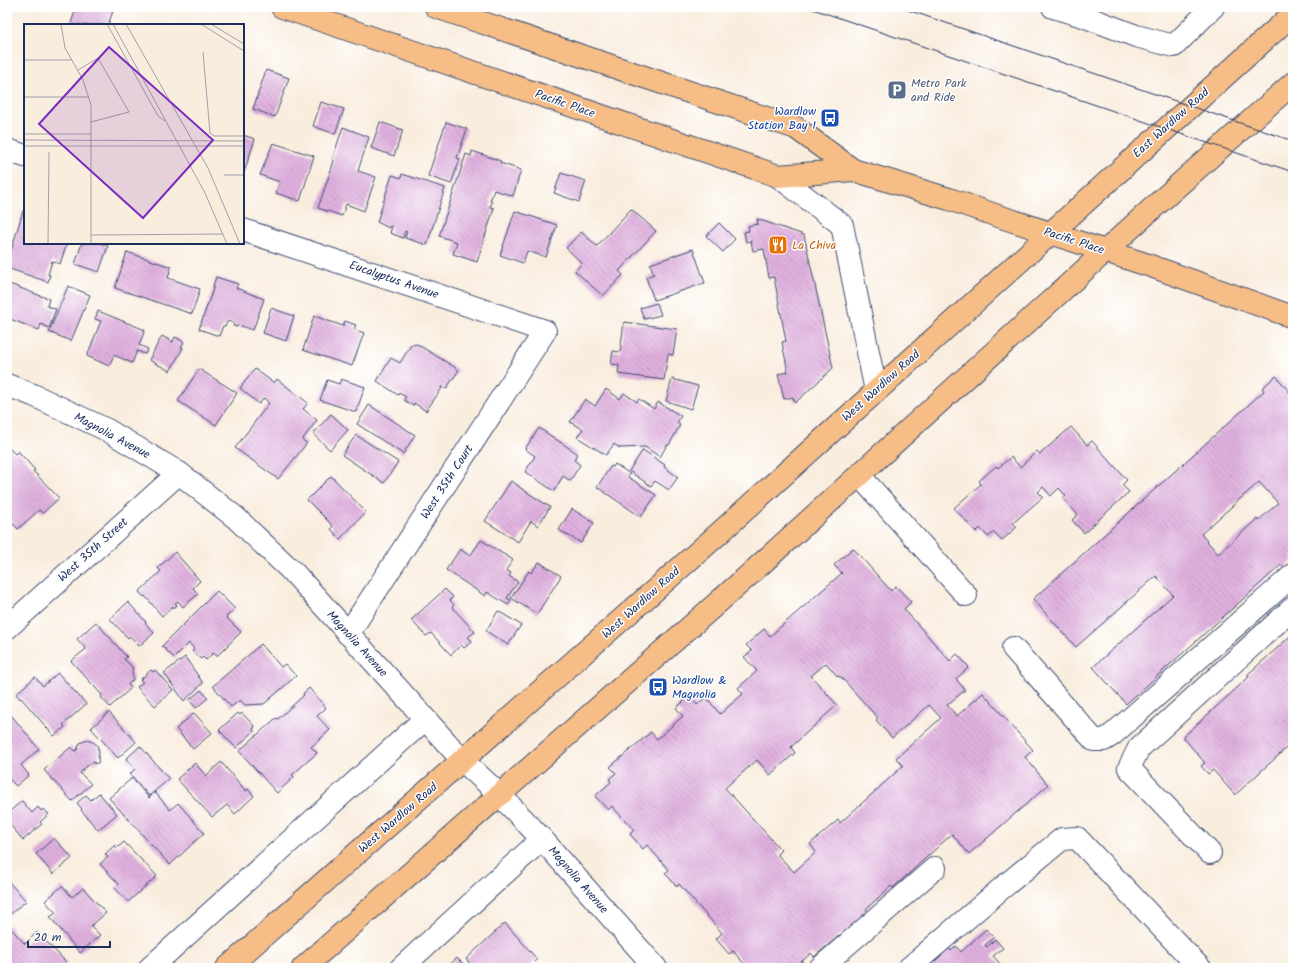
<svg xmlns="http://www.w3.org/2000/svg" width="1300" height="975" font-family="Kalam,sans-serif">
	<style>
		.building { fill: url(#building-back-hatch); fill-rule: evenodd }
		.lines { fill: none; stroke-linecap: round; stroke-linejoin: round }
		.minor-casing { stroke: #3c4c71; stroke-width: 24 }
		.major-casing { stroke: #3c4c71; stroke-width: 24 }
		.minor { stroke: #fff; stroke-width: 22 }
		.major { stroke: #f6be86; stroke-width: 22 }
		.tram { stroke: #1b2f5e; stroke-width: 1 }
		.labels { text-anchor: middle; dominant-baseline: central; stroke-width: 3; stroke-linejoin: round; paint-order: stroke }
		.service-label { font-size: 12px; fill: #4e5e75; stroke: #fff; text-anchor: start }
		.street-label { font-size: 12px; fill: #1b2f5e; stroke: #fff }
		.transit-label { font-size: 12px; fill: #164399; stroke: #fff; text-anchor: end }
		.food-label { font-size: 12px; fill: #c56008; stroke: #fff; text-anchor: start }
		.inset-road { fill: none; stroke: #a0a1ab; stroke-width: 1 }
		.view { fill: #7b2cbf; fill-opacity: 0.15; stroke: #7b2cbf; stroke-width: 2 }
		.inset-edge { fill: none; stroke: #1b2f5e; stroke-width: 2 }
	</style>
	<defs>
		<pattern id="building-back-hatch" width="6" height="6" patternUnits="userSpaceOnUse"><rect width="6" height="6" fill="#e0b0df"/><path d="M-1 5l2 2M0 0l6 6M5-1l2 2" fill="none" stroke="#b590b8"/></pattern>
	</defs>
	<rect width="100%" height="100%" fill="#fff"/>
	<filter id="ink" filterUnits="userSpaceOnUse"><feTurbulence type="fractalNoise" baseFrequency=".025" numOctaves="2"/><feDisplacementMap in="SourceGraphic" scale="8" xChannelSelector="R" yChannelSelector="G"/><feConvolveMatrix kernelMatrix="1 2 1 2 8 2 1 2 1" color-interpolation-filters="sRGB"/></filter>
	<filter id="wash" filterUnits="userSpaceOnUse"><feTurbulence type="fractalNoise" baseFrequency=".012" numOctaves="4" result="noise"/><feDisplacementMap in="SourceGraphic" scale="16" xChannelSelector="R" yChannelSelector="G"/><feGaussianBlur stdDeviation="0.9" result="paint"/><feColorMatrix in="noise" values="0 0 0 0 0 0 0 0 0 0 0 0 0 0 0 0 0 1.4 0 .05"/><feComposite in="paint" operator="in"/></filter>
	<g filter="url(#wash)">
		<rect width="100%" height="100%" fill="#f9edde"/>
		<g id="blocks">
			<!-- building -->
			<path class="building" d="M76,7H102L113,11L108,25H72L71,24Z
				M266,70L289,78L275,117L253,109Z
				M321,102L344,109L335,134L313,126Z
				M380,122L403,130L394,156L371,148Z
				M446,122L467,129L457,158L460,159L451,184L428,176Z
				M343,127L369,137L358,171L376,177L364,211L346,204L342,216L318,208L334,161L332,160Z
				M243,135L255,139L243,175Z
				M273,143L314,156L300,201L276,193L280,182L260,175Z
				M472,151L501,161L500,163L521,170L513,196L494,190L490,201L492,202L490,207L494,208L477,262L453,254L457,242L439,236L466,154L471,156Z
				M561,173L586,181L579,202L554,193Z
				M402,174L445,188L427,245L405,238L407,232L405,231L403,238L390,233L392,227L390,226L389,228L377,222L392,175L401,178Z
				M631,209L656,231L619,271L623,275L603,296L575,271L582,263L566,248L581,232L597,246Z
				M23,211L25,212V243H67L60,264L52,261L48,275H50L48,282L7,268V264Z
				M515,211L557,225L546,257L527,251L523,263L500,255Z
				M757,219L804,235L833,368L795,403L793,397L784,399L778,374L788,372L782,342L786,341L774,277L769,278L764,249L753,251L751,241L746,242L744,232L749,231L748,226L758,224Z
				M719,223L735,239L723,252L706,236Z
				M82,243H100L108,246L99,272L75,264Z
				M693,249L705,283L654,300L646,277L654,274L650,264Z
				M127,252L171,267L168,278L200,289L192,314L115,288Z
				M216,277L238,284L236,288L264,299L253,330L238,325L237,327L233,326L234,323L228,321L225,326H223L219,336L199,329L214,286H213Z
				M7,283L49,299L47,306L56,309L49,328L41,324L39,330L10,319L7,327Z
				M68,286L90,295L71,341L49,332Z
				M657,303L661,315L644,319L640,308Z
				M271,308L294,316L286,341L263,333Z
				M98,311L145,330L139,345L148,349L145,354L137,351L132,363L114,355L109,366L87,356L101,321L95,319Z
				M314,316L343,326L345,321L356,325L354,329L364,333L352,366L303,350Z
				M624,322L677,329L673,355L668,354L664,380L618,374L619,365L611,364L613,351L620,352Z
				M162,336L173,342L175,337L184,342L181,347L183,348L170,371L149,360Z
				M417,344L459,370L446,389L442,386L441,388H442L426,411L414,403L413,406L404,400L406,397L399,393L398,395L377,381L391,358L400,363L411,345Z
				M199,369L237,393L216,425L178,401Z
				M255,369L274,383L277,379L308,403L303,409L317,420L302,440L307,443L278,479L235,448L269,403L264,398L259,404L240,388Z
				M1276,376L1293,396V560L1284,568L1281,565L1126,704L1093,667L1173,595L1156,576L1076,647L1033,599L1264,391L1262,388ZM1259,482L1278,503L1258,521L1257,519L1218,554L1201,534Z
				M341,379L365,387L356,412L320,400L327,380L339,384Z
				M672,379L698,386L691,409L666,401Z
				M606,389L620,399L624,393L637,402L639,399L654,409L658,402L681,416L677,423L680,425L669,445H667L660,457L645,447L620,448L614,444L606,455L577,437L583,429L570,422L585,399L595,406Z
				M369,405L415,435L403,454L357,424Z
				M331,414L348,430L330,450L313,434Z
				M1071,427L1087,445L1092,441L1127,480L1122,485L1129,492L1084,533L1072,520L1078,515L1063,498L1066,496L1059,488L1051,496L1043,487L1038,492L1043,497L1013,523L1017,527L1002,540L994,532L988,537L980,528L976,532L954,508L981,484L979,481L996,466L998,468L1011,457L1020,467L1037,451L1040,454Z
				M539,428L578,454L574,460L580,465L570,481L563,476L554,491L525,472L535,456L525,449Z
				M356,435L398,462L384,483L342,455Z
				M7,446L15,454L18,451L35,470L33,471L59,498L43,513L39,510L18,529L7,518Z
				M643,450L665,465L664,467L678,477L669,490L655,481L651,486L629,471Z
				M615,464L630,474L628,477L656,495L641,517L597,487L611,466L613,467Z
				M331,476L366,512L340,539L331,529L333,526L307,500Z
				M511,481L519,486V487L550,507L538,526L531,521L518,542L485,521Z
				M572,509L594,523L581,543L559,530Z
				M481,540L513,560L506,570L511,573L509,576L518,582L507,598L511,600L508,605L487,592L485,596L446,570L460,549L470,556Z
				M853,548L891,591L896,586L911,602L904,609L950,661L957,654L969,667L956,679L965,690L947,705L957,716L983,693L1033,750L1025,757L1048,785L969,854L952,834L893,888L891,886L866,909L868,912L841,936L840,935L814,957L811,953L800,963L803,967L802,968H748L733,951L729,954L716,939L722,933L679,884L677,887L665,873L669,870L647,845L643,849L630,834L634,830L612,806L608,810L595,796L611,782L609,779L616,773L610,767L651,732L657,739L683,716L676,708L690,696L697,705L706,697L720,714L743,694L738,688L757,671L744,657L752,651L746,645L764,629L770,636L842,573L834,565ZM826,663L838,677L840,676L878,718L876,720L892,738L929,705L941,718L896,758L903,766L840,823L838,820L810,844L816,852L794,872L777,854L781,850L725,788L757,760L770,775L795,753L791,747L837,705L811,676Z
				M175,552L200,581L193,588L198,594L183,607L178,601L175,603L177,605L174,608L173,606L162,616L145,596L144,597L139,592L161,571L158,568Z
				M539,562L561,576L537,614L511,598L529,571L531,573Z
				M445,589L453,597L450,600L454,605L452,607L475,632L468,637L472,641L464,648L461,645L451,655L431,633L426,636L411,620Z
				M217,591L235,609L226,617L241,632L217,656L213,653L206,660L203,657L201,659L192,651L194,649L189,643L174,658L162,646Z
				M128,602L146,622L145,623L154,633L139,646L130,636L128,638L110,619Z
				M498,611L521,625L508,645L486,631Z
				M96,622L127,657L124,659L132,667L133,680L128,684L131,688L110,707L101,697L102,695L71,661L86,649L77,639Z
				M1293,634V742L1235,795L1213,770L1208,774L1201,766L1205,763L1183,737L1249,677L1247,675Z
				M261,644L281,667L285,664L296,676L264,704L245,705L240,700L231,707L213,686Z
				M185,657L203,683L184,701L164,673Z
				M151,670L153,672L155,670L173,690L155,706L137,687L143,682L140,680Z
				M58,673L86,704L63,725L65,727L54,736L21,698L20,699L16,694L35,677L43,686Z
				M309,688L326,708L317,716L330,730L311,747L317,753L292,775L294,777L277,793L239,751L276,718L278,719L304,695L303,694Z
				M201,690L208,698L196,708L189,700Z
				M7,710L39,749L21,765L29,775L16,786L7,777Z
				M109,712L136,742L118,758L91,728Z
				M194,713L212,733L193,749L176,729Z
				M238,713L240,715L242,713L255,727L253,729L254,731L236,748L219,730Z
				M87,740L93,742L97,745L99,752L98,759L99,762L95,764L94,762L89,764L80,773L91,784L72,801L44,770L71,747L75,751L77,750L80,743Z
				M140,746L169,779L149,796L130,774L135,769L126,759Z
				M221,762L246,791L248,789L254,796L235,814L227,805L212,817L177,779L195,763L206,776Z
				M132,778L149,798L155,792L170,810L178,803L204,833L170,865L109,798Z
				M99,793L117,814L98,830L81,810L82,809L77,803L86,795L91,800Z
				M22,801L32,813L38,807L41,811L43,809L49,814L40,822L42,824L23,840L7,821V807L10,811Z
				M54,838L72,858L53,874L36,854Z
				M124,842L157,876L128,902L115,888L119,884L100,864L108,857L105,854L115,845L117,848Z
				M9,882L26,901L7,917V883Z
				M62,886L72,897L83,888L106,913L91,926L100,935L80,953L50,917L56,913L45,901Z
				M505,923L537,959L528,968H474L466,959Z
				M7,924L25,944L37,932L67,963L64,966L66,968H11L7,964Z
				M986,929L994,937L985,945L987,947L995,939L1003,948L993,956L1004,968H927L949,948L951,951L956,946L961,952Z
				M457,958L467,968H446Z"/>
		</g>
	</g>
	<g filter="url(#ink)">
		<use href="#blocks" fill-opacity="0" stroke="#3c4c71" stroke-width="1"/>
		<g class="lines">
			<defs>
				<path id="minor" d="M1053,7L1083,16
					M1087,7L1083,16L1136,36L1174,46L1213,7
					M7,150L25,156
					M778,176L842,225L876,391
					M243,230L545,331L348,634
					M7,385L33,395L107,430L179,473L236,518L295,574L463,761L500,795L542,839L656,968
					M859,475L966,595
					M7,628L179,473
					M1013,648L1094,740H1104L1112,735L1293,575
					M1210,853L1129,768L1139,748L1293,608
					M150,968L425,719
					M401,968L542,839
					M820,968L935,868
					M909,968L1002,888L1062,839L1077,838L1200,968"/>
				<path id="major" d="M282,7L778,176L853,170
					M436,7L796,128L853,170L949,199L995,215L1148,265L1293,317
					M227,968L715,537L1293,14
					M303,968L749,575L1155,206L1293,83"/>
			</defs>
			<!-- minor casing -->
			<use href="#minor" class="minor-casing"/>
			<!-- major casing -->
			<use href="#major" class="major-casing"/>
			<!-- minor -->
			<use href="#minor" class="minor"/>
			<!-- major -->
			<use href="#major" class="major"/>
			<!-- tram -->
			<path class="tram" d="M807,7L1293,172
				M899,7L1293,141"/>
		</g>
	</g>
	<!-- icons -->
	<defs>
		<symbol id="parking-square" viewBox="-11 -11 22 22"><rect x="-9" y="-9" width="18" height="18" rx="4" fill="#5c6f8a" stroke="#fff"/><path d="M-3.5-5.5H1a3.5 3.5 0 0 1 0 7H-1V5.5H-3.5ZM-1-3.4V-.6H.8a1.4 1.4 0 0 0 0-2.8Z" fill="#fff"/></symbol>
		<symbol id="bus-square" viewBox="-11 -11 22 22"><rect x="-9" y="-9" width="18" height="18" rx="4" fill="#1a4fb4" stroke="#fff"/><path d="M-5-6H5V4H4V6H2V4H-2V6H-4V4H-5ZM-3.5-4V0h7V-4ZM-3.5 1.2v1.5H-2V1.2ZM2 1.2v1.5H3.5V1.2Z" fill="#fff"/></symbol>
		<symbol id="restaurant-square" viewBox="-11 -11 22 22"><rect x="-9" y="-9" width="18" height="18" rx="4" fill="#e8710a" stroke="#fff"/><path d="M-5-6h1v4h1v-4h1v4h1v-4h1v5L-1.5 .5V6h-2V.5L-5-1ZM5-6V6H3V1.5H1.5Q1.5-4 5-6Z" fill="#fff"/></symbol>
	</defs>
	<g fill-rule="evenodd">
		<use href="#parking-square" x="886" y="79" width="22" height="22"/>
		<use href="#bus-square" x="819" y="107" width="22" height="22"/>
		<use href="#restaurant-square" x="767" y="234" width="22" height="22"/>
		<use href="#bus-square" x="647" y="676" width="22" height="22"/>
	</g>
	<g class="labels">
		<!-- service labels -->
		<g class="service-label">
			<text x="911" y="83">Metro Park<tspan x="911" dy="14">and Ride</tspan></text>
		</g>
		<!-- street labels -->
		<g class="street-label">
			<text transform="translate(565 104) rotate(19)">Pacific Place</text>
			<text transform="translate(1171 123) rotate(-42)">East Wardlow Road</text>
			<text transform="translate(1074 241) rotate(18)">Pacific Place</text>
			<text transform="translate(394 280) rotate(19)">Eucalyptus Avenue</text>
			<text transform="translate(881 386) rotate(-42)">West Wardlow Road</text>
			<text transform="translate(112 436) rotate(28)">Magnolia Avenue</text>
			<text transform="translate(447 482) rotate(-57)">West 35th Court</text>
			<text transform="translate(93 550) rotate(-42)">West 35th Street</text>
			<text transform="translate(641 603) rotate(-42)">West Wardlow Road</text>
			<text transform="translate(357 644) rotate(48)">Magnolia Avenue</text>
			<text transform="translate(398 818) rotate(-41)">West Wardlow Road</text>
			<text transform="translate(578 880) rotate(49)">Magnolia Avenue</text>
		</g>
		<!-- transit labels -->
		<g class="transit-label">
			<text x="816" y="111">Wardlow<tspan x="816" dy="14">Station Bay 1</tspan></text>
			<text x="672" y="680" text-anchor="start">Wardlow &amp;<tspan x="672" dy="14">Magnolia</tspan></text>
		</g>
		<!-- food labels -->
		<g class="food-label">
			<text x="792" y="245">La Chiva</text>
		</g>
	</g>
	<!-- overview -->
	<g transform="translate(24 24)">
		<rect width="220" height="220" fill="#f9edde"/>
		<path class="inset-road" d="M37,0L41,24L59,56L67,81V220M83,0L134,92L141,97M89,0L181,169L203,220M102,0L184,144L216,220M177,0L220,27M187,0L220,20M179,28L186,109L190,112H220M0,36H47M54,46L74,34L105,88L67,98M0,73H65M0,110H67M0,116L220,117M0,122H220M200,151H220M67,211L199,210M24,220L25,128"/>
		<path class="view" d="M85,23L189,116L119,194L15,100Z"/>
		<rect width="220" height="220" class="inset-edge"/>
	</g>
	<!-- margin -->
	<rect width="1300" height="975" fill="none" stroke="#fff" stroke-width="24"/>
	<!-- scale -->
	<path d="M28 941v6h82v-6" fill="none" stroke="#1b2f5e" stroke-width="2"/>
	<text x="34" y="941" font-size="12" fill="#1b2f5e" stroke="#ffffff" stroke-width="3" paint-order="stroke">20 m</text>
</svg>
